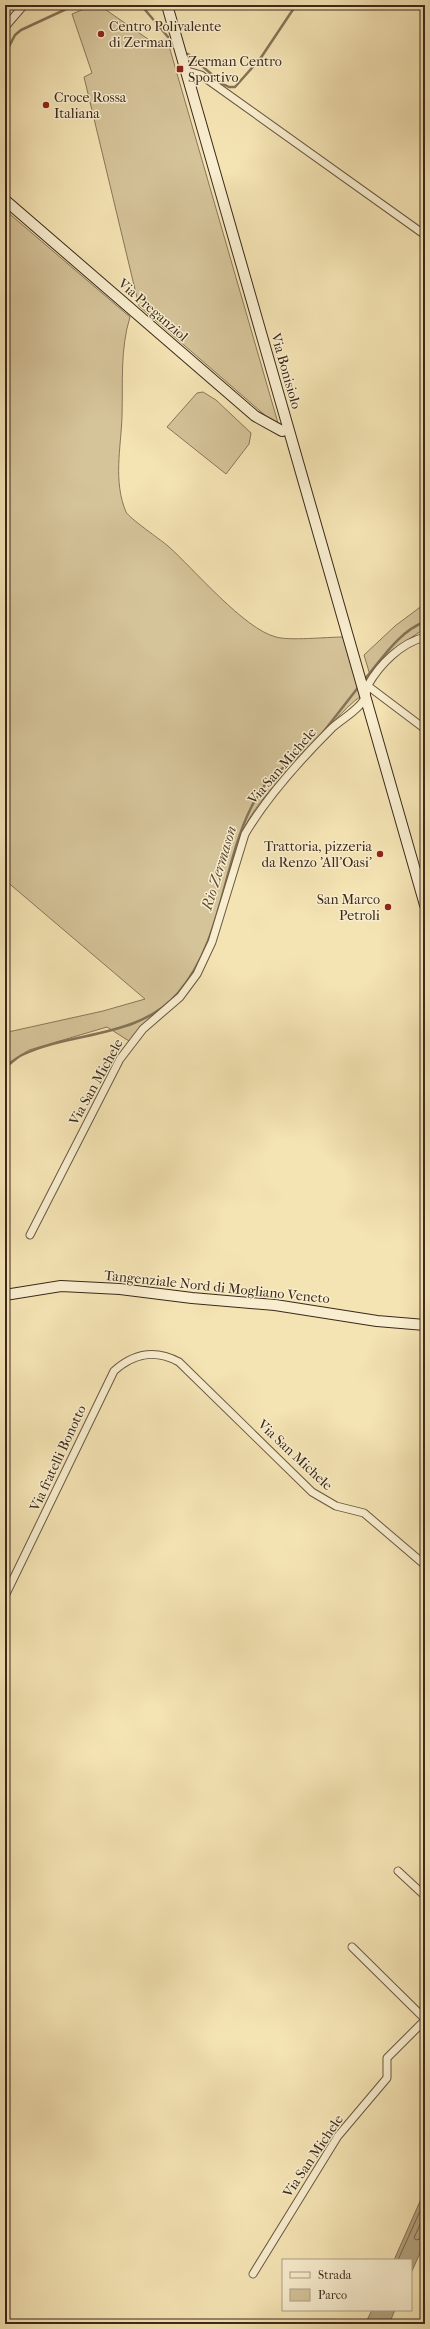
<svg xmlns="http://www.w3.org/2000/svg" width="430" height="2329" font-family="'IM FELL French Canon',serif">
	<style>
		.green { fill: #d5c399; stroke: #88765a }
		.water { fill: #b5a47f; stroke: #847357 }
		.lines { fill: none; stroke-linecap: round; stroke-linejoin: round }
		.shore { stroke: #78664c; stroke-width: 1 }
		.stream { stroke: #847357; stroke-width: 2.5 }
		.street-casing { stroke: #695840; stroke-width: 9 }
		.secondary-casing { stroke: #3b291a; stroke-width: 12 }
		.street { stroke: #f8edce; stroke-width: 7 }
		.secondary { stroke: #f8edce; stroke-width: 10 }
		.poi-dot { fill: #8f2418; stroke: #f8edce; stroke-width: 1.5 }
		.labels { text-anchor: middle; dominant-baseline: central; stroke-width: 3; stroke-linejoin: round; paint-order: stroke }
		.poi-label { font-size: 14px; fill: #3b291a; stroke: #f8edce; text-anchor: start }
		.street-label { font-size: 14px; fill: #3b291a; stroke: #f8edce }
		.water-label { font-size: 15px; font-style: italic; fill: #604e38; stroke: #f8edce }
	</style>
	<rect width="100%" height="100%" fill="#f4e3b3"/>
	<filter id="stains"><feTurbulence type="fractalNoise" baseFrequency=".005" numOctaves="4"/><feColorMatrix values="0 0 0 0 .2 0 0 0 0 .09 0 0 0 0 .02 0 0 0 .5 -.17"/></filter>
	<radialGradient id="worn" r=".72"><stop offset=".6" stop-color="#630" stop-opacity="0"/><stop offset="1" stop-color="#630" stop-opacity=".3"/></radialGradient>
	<!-- green -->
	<path class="green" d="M94,5H99L155,44L167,39L278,423L267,417L139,306L84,77L92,73L72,14Z
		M5,210L130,317C120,349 123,383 122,416C121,448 113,481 126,512C129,518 161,540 168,546C194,569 244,629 276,637C289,641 327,637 343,637L361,696C342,710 328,729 313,746C288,773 256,799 242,833C222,878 220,931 193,973C177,999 150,1019 129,1041L107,1027L29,1050L5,1065V1035L8,1032L103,1011L145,999L5,880Z
		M203,392L216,400L251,433L249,444L226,474L167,427L197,393Z
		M423,605H425V628L401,645L370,675L364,655L395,626Z"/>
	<!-- water -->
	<path class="water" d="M425,2190V2242L411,2273V2260H394Z
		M372,2310H395L389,2324H365Z"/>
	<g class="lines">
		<!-- shore -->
		<path class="shore" d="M425,2213L414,2238L416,2240L425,2237
			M398,2260L425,2200"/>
		<!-- stream -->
		<path class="stream" d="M141,5L168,37
			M5,54L15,35L21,30L75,5
			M188,54L223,84L229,87H235L260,59L296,5
			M364,680C381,660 400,630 425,622
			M321,735L360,685
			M5,1068C10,1064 16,1058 22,1055C72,1031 138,1039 178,993C227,936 221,852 261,790C272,773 292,763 306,750"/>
		<defs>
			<path id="street" d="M5,27L24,5
				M187,73L191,72L201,75L425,235
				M368,686L425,729
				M30,1235L120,1059L143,1029L180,997L197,974L212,942L245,834C268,795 300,760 332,728C342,719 357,711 364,700C367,696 366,689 368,685C380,664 401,643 425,637
				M5,1596L114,1371C134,1353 155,1349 179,1362L312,1492L336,1506L364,1513L425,1565
				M398,1871L425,1896
				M352,1947L425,2019
				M253,2274L338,2136L387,2078V2058L425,2020"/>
			<path id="secondary" d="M167,5L425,905
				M5,200L255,416L282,431L288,429
				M5,1295L61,1286L120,1289L192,1298L275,1305L377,1321L425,1325"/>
		</defs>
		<!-- street casing -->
		<use href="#street" class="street-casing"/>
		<!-- secondary casing -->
		<use href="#secondary" class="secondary-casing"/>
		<!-- street -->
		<use href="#street" class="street"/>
		<!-- secondary -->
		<use href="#secondary" class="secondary"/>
	</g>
	<!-- markers -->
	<g class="poi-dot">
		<circle cx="101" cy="34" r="4"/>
		<rect x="176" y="65" width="8" height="8" rx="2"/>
		<circle cx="46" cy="105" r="4"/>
		<circle cx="380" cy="854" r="4"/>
		<circle cx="388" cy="907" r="4"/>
	</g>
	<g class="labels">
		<!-- poi labels -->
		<g class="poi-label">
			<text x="109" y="26">Centro Polivalente<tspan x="109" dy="16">di Zerman</tspan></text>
			<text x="188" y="61">Zerman Centro<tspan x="188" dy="16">Sportivo</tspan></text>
			<text x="54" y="97">Croce Rossa<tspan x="54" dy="16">Italiana</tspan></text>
			<text x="372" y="846" text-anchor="end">Trattoria, pizzeria<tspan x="372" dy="16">da Renzo 'All'Oasi'</tspan></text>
			<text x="380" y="899" text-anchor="end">San Marco<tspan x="380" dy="16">Petroli</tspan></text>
		</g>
		<!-- street labels -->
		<g class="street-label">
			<text transform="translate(153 310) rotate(41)">Via Preganziol</text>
			<text transform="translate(286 371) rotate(74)">Via Bonisiolo</text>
			<text transform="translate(282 766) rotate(-49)">Via San Michele</text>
			<text transform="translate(96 1082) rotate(-61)">Via San Michele</text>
			<text transform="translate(217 1287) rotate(6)">Tangenziale Nord di Mogliano Veneto</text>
			<text transform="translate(295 1455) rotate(43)">Via San Michele</text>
			<text transform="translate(58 1458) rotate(-65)">Via fratelli Bonotto</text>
			<text transform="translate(313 2156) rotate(-56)">Via San Michele</text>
		</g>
		<!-- water labels -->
		<g class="water-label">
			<text transform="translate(219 868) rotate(-73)">Rio Zermason</text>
		</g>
	</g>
	<!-- margin -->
	<rect width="430" height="2329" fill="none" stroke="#f4e3b3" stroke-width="20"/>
	<rect x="6" y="6" width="418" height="2317" fill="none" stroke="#3b291a" stroke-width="2"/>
	<rect x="10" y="10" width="410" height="2309" fill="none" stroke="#3b291a"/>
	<!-- legend -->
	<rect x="282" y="2259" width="130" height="52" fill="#f8edce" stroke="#ac9f86"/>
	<rect x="290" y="2272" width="20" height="6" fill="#f8edce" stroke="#ac9f86"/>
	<text x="318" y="2279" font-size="12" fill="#3b291a">Strada</text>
	<rect x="290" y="2289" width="20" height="12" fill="#d5c399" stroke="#ac9f86"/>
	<text x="318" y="2299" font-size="12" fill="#3b291a">Parco</text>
	<rect width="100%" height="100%" filter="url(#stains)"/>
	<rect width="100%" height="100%" fill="url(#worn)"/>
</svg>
